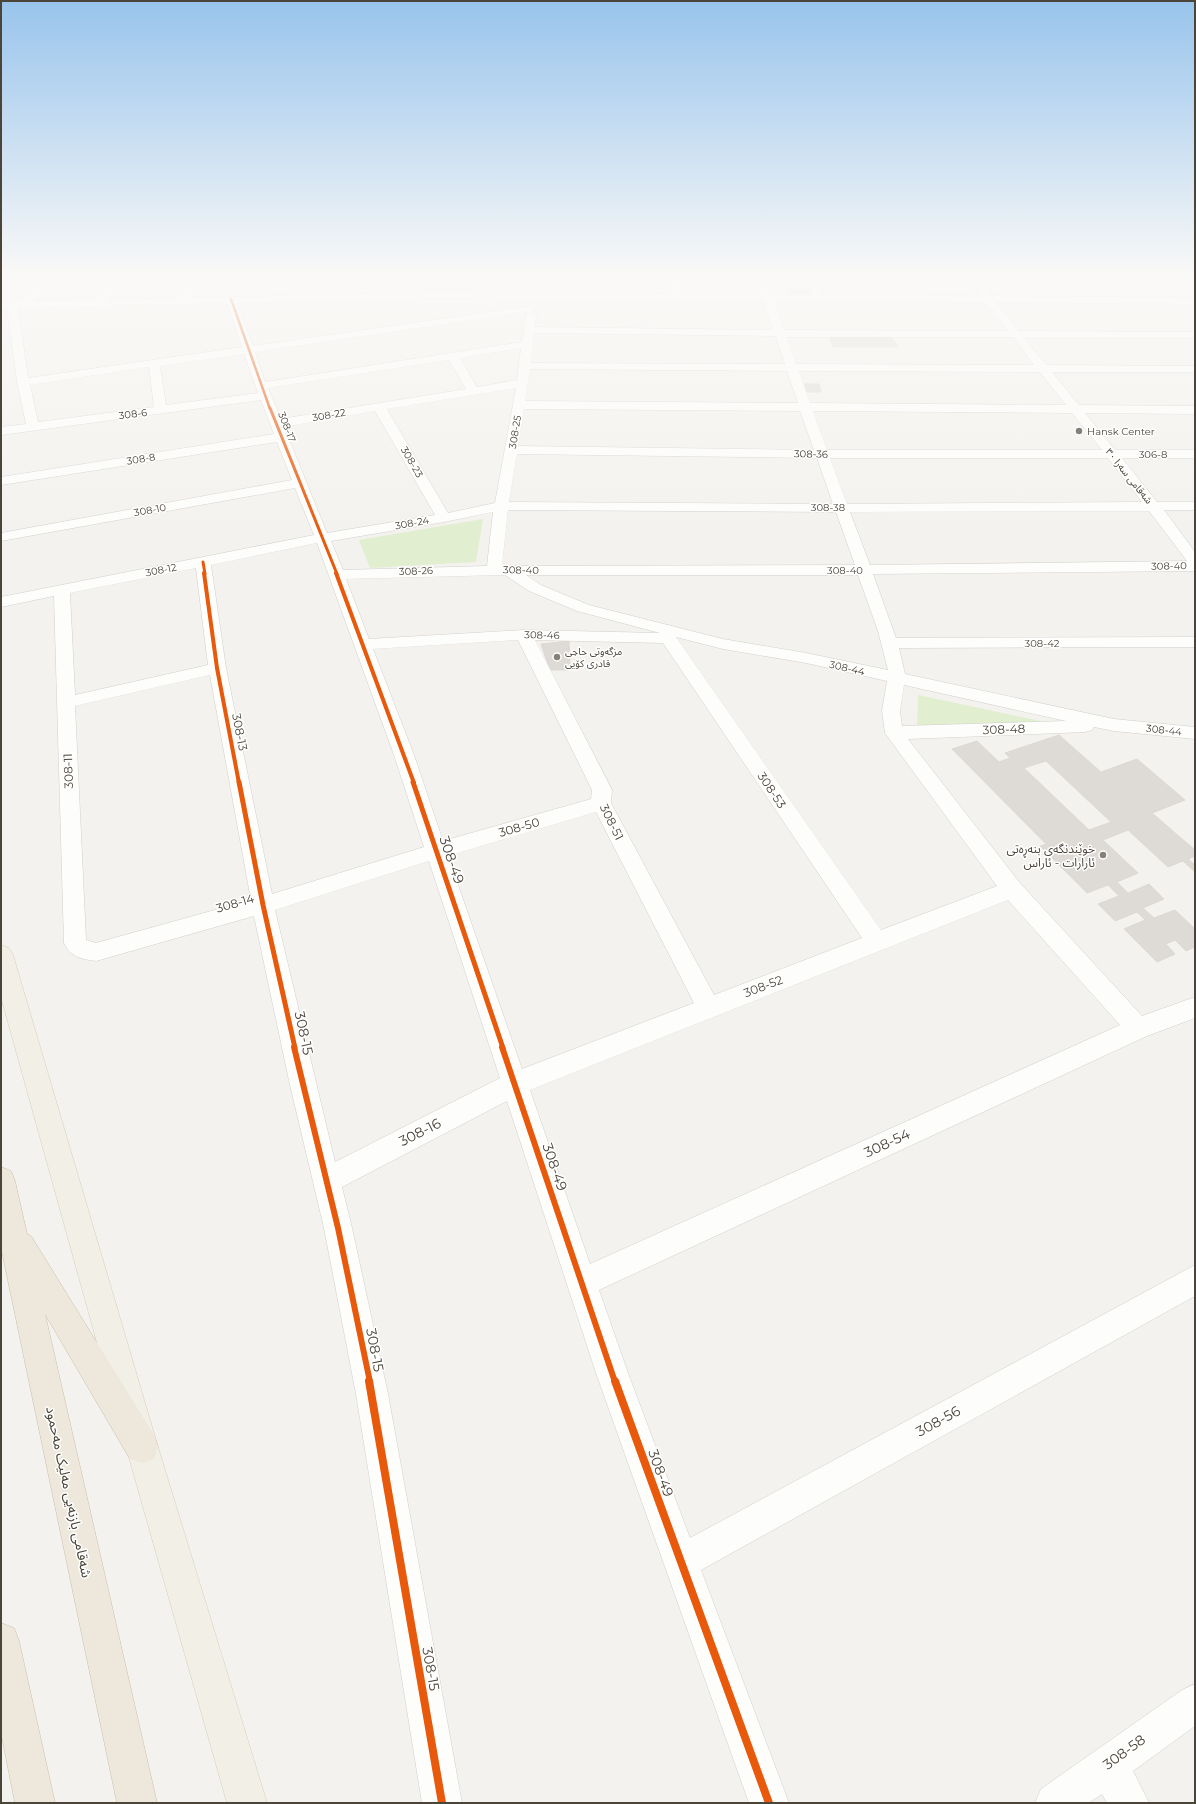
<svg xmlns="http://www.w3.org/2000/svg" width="1196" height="1804" font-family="Montserrat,'Noto Sans Arabic',sans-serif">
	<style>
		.green { fill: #e1eecf }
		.building { fill: #dedbd6; stroke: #dcd9d4; fill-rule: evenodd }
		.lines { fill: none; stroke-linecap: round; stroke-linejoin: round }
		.minor-casing { stroke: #d2d0cb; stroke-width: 1 }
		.major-casing { stroke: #d6cebb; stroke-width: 1 }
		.highway-casing { stroke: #ccbfa9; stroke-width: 1 }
		.minor { fill: #fdfdfc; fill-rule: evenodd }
		.major { fill: #f2efe6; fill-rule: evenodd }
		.highway { fill: #ede8db; fill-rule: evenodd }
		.cycleway-far5-casing { stroke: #fff; stroke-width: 3.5 }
		.cycleway-far4-casing { stroke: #fff; stroke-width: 4.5 }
		.cycleway-far3-casing { stroke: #fff; stroke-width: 6 }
		.cycleway-far2-casing { stroke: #fff; stroke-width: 8 }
		.cycleway-far1-casing { stroke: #fff; stroke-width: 9 }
		.cycleway-casing { stroke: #fff; stroke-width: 10 }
		.cycleway-far5 { stroke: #e8590c; stroke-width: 2.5 }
		.cycleway-far4 { stroke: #e8590c; stroke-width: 3 }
		.cycleway-far3 { stroke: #e8590c; stroke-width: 4 }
		.cycleway-far2 { stroke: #e8590c; stroke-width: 5 }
		.cycleway-far1 { stroke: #e8590c; stroke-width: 6 }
		.cycleway { stroke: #e8590c; stroke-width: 8 }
		.poi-dot { fill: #868178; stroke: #fff; stroke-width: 1.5 }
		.labels { text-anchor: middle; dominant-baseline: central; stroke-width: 3; stroke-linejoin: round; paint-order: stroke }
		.far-street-label { font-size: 10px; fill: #4b4439; stroke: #fff }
		.far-poi-label { font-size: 10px; fill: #4b4439; stroke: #fff; text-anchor: start }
		.street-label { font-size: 12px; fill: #4b4439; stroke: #fff }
		.poi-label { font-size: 12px; fill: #4b4439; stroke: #fff; text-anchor: end }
		.near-street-label { font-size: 14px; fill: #4b4439; stroke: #fff }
	</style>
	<rect width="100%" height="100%" fill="#f4f2ee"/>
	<!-- green -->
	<path class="green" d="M483,519L476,562L370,568L359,540Z
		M918,695L1050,723L917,730Z"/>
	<!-- building -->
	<path class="building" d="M790,288H811L814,294L790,293Z
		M828,334L890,335L898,347H833Z
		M802,384H819L821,392H804Z
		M569,641L570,670H550L541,644Z
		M1059,735L1101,772L1137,759L1185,800L1152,813L1195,850V856L1188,859L1195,865V872L1183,861L1168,867L1128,830L1103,840L1138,873L1117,882L1128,893L1149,884L1164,899L1143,908L1154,918L1175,910L1195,929V947L1186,951L1175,940L1166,944L1175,954L1157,962L1124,929L1145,920L1137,912L1115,921L1098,904L1119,896L1108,885L1087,893L1040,846L1046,844L952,749L977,741L999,762L1010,758L1005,753ZM1046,761L1111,822L1089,830L1024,768Z"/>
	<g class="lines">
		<defs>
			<path id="minor" d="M47,278H57L33,301L95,300L119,278H129L107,300L179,298L199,278H209L191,298L437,292L670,294V278H680V294L760,295L754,278H764L770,295H814L803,278H813L824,295L980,296L966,278H976L991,296L1195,298V304L996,302L1019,331L1195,332V338H1024L1046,365L1195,366V372H1052L1079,405L1195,406V414L1085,413L1115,450H1195V458H1122L1157,502H1195V510H1164L1195,552V571L873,574L896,638L1195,637V647L899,648L905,674L1114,719L1195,727V739L1114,731L1094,727L1092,730L1085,732L908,739L1020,883L1142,1016L1195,997V1018L1147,1036L599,1290L628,1373L690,1538L1195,1265V1296L701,1570L789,1803H749L596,1373L507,1101L342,1187L352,1228L388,1394L462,1803H422L356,1394L324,1228L290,1085L254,916L96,961C81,959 71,957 64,943L54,596L1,607V597L314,535L295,488L1,541V533L292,480L277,442L1,485V477L274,434L261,400L1,435V427L26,424L17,382L7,308H1V302L21,301ZM437,298L763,301L773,330L535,327L536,315L531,312L536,309L531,306L253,346L237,303ZM773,301L985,302L1008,331L784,330ZM227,303L242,347L28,378L18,308ZM529,312L526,315L522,342L265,382L255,352ZM534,333L776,336L785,364L531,363ZM787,337H1013L1034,365L796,364ZM521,348L517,380L477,387L460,358ZM244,354L258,393L166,405L160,366ZM449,360L466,389L281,419L268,388ZM149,367L154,407L38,422L30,385ZM530,369L787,371L798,403L525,401ZM799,371L1040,372L1066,405L810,403ZM516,388L495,503L448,513L387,409ZM524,409L800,411L814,450L518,446ZM375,411L435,515L327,533L284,427ZM813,411L1072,413L1102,450H827ZM517,454L817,458L833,504L509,502ZM830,458H1108L1142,502L847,504ZM508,510L836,512L855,565L502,566ZM1149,511L1187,561L870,565L850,512ZM493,512L487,566L343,570L331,541L444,522ZM317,543L394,755L424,847L272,894L226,668L211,565ZM196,568L208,665L75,695L70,593ZM505,575L529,591L577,611L660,633L524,630L369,639L346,579ZM526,575H858L878,631L888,670L806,653L723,639L589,605L541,585ZM676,637L723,649L806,663L887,681L882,711L885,733L997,886L881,930ZM518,640L592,790L591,799L443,841L414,755L373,649ZM535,640L663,643L862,938L714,995L611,803L612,790ZM210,675L251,900L96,943L86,940L75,706ZM904,685L1066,721L902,726L900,711ZM596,812L694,1003L522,1069L448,856ZM429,861L500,1078L335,1162L275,910ZM1008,900L1120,1025L590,1264L530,1090Z
				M1195,1684V1726L1133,1771L1149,1803H1107L1102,1794L1088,1803H1035L1041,1789L1182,1690Z"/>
			<path id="major" d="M1,945L9,948L13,955L158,1447L267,1803H227L126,1447L1,997Z"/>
			<path id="highway" d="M1,1167L11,1171L15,1181L27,1234L31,1236L154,1435L158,1447L154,1459L142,1463L130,1459L45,1314L157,1803H117L1,1247Z
				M1,1623L14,1628L19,1641L55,1803H15L1,1732Z"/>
		</defs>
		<!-- minor casing -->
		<use href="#minor" class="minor-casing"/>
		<!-- major casing -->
		<use href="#major" class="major-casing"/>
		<!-- highway casing -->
		<use href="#highway" class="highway-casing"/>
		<!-- minor -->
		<use href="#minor" class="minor"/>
		<!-- major -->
		<use href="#major" class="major"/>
		<!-- highway -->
		<use href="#highway" class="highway"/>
		<defs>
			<path id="cycleway-far5" d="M231,299L270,409"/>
			<path id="cycleway-far4" d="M270,408L337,574
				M203,562L205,574"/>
			<path id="cycleway-far3" d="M204,573L217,668L239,783
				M336,573L414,783"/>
			<path id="cycleway-far2" d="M239,782L263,905L295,1048
				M413,782L503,1048"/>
			<path id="cycleway-far1" d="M294,1047L338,1228L370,1382
				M502,1047L615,1382"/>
			<path id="cycleway" d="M369,1381L442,1803
				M615,1381L769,1803"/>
		</defs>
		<!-- cycleway-far5 casing -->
		<use href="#cycleway-far5" class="cycleway-far5-casing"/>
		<!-- cycleway-far4 casing -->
		<use href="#cycleway-far4" class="cycleway-far4-casing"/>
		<!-- cycleway-far3 casing -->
		<use href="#cycleway-far3" class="cycleway-far3-casing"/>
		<!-- cycleway-far2 casing -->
		<use href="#cycleway-far2" class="cycleway-far2-casing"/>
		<!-- cycleway-far1 casing -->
		<use href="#cycleway-far1" class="cycleway-far1-casing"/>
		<!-- cycleway casing -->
		<use href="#cycleway" class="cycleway-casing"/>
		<!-- cycleway-far5 -->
		<use href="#cycleway-far5" class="cycleway-far5"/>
		<!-- cycleway-far4 -->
		<use href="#cycleway-far4" class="cycleway-far4"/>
		<!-- cycleway-far3 -->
		<use href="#cycleway-far3" class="cycleway-far3"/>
		<!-- cycleway-far2 -->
		<use href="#cycleway-far2" class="cycleway-far2"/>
		<!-- cycleway-far1 -->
		<use href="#cycleway-far1" class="cycleway-far1"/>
		<!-- cycleway -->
		<use href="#cycleway" class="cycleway"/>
	</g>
	<!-- sky -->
	<linearGradient id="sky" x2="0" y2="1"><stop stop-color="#98c4ec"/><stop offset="0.52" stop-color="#faf9f7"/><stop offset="1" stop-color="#faf9f7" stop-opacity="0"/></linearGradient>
	<rect width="1196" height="530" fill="url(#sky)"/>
	<!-- markers -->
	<g class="poi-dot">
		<circle cx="1079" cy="431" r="4"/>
		<circle cx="557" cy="657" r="4"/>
		<circle cx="1103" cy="855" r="4"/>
	</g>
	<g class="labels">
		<!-- far-street labels -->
		<g class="far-street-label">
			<text transform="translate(133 414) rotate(-7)">308-6</text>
			<text transform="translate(329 415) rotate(-10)">308-22</text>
			<text transform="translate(287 427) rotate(69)">308-17</text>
			<text transform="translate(515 432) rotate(-81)">308-25</text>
			<text transform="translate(811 454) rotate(1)">308-36</text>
			<text x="1153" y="454">306-8</text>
			<text transform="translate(141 459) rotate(-9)">308-8</text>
			<text transform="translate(412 462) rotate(60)">308-23</text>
			<text transform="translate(1129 476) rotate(51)">شەقامی سەرا ٣٠</text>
			<text x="828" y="507">308-38</text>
			<text transform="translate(150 510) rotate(-10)">308-10</text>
			<text transform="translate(412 523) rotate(-10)">308-24</text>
			<text transform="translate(1169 566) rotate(-1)">308-40</text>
			<text transform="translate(161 570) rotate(-11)">308-12</text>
			<text transform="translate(521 570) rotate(1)">308-40</text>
			<text x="845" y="570">308-40</text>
			<text transform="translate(416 571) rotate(-2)">308-26</text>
			<text transform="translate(542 635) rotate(1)">308-46</text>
			<text x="1042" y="643">308-42</text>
			<text transform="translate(847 668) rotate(13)">308-44</text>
			<text transform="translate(1164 730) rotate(6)">308-44</text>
		</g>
		<!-- far-poi labels -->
		<g class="far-poi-label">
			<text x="1087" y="431">Hansk Center</text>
			<text x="565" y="651">مزگەوتی حاجی<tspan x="565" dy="12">قادری کۆیی</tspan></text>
		</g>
		<!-- street labels -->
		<g class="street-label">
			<text transform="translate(1004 729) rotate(-2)">308-48</text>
			<text transform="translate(240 732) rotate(79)">308-13</text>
			<text transform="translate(68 771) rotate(-92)">308-11</text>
			<text transform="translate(772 790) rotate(56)">308-53</text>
			<text transform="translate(612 822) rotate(64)">308-51</text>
			<text transform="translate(519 827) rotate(-16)">308-50</text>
			<text transform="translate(235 903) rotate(-16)">308-14</text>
			<text transform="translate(763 986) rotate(-21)">308-52</text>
		</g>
		<!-- poi labels -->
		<g class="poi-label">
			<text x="1095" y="848">خوێندنگەی بنەڕەتی<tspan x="1095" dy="14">ئارارات - ئاراس</tspan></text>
		</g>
		<!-- near-street labels -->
		<g class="near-street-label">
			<text transform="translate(452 860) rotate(71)">308-49</text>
			<text transform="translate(304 1033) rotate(78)">308-15</text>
			<text transform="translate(420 1132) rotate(-27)">308-16</text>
			<text transform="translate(887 1143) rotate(-25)">308-54</text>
			<text transform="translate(555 1167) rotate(71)">308-49</text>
			<text transform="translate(375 1350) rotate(79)">308-15</text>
			<text transform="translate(938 1421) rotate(-29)">308-56</text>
			<text transform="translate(661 1473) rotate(70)">308-49</text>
			<text transform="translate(69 1492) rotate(78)">شەقامی بازنەیی مەلیک مەحمود</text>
			<text transform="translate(431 1669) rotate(80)">308-15</text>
			<text transform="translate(1124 1752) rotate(-36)">308-58</text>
		</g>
	</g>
	<!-- border -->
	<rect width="1196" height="1804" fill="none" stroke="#4b4439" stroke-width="4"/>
</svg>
